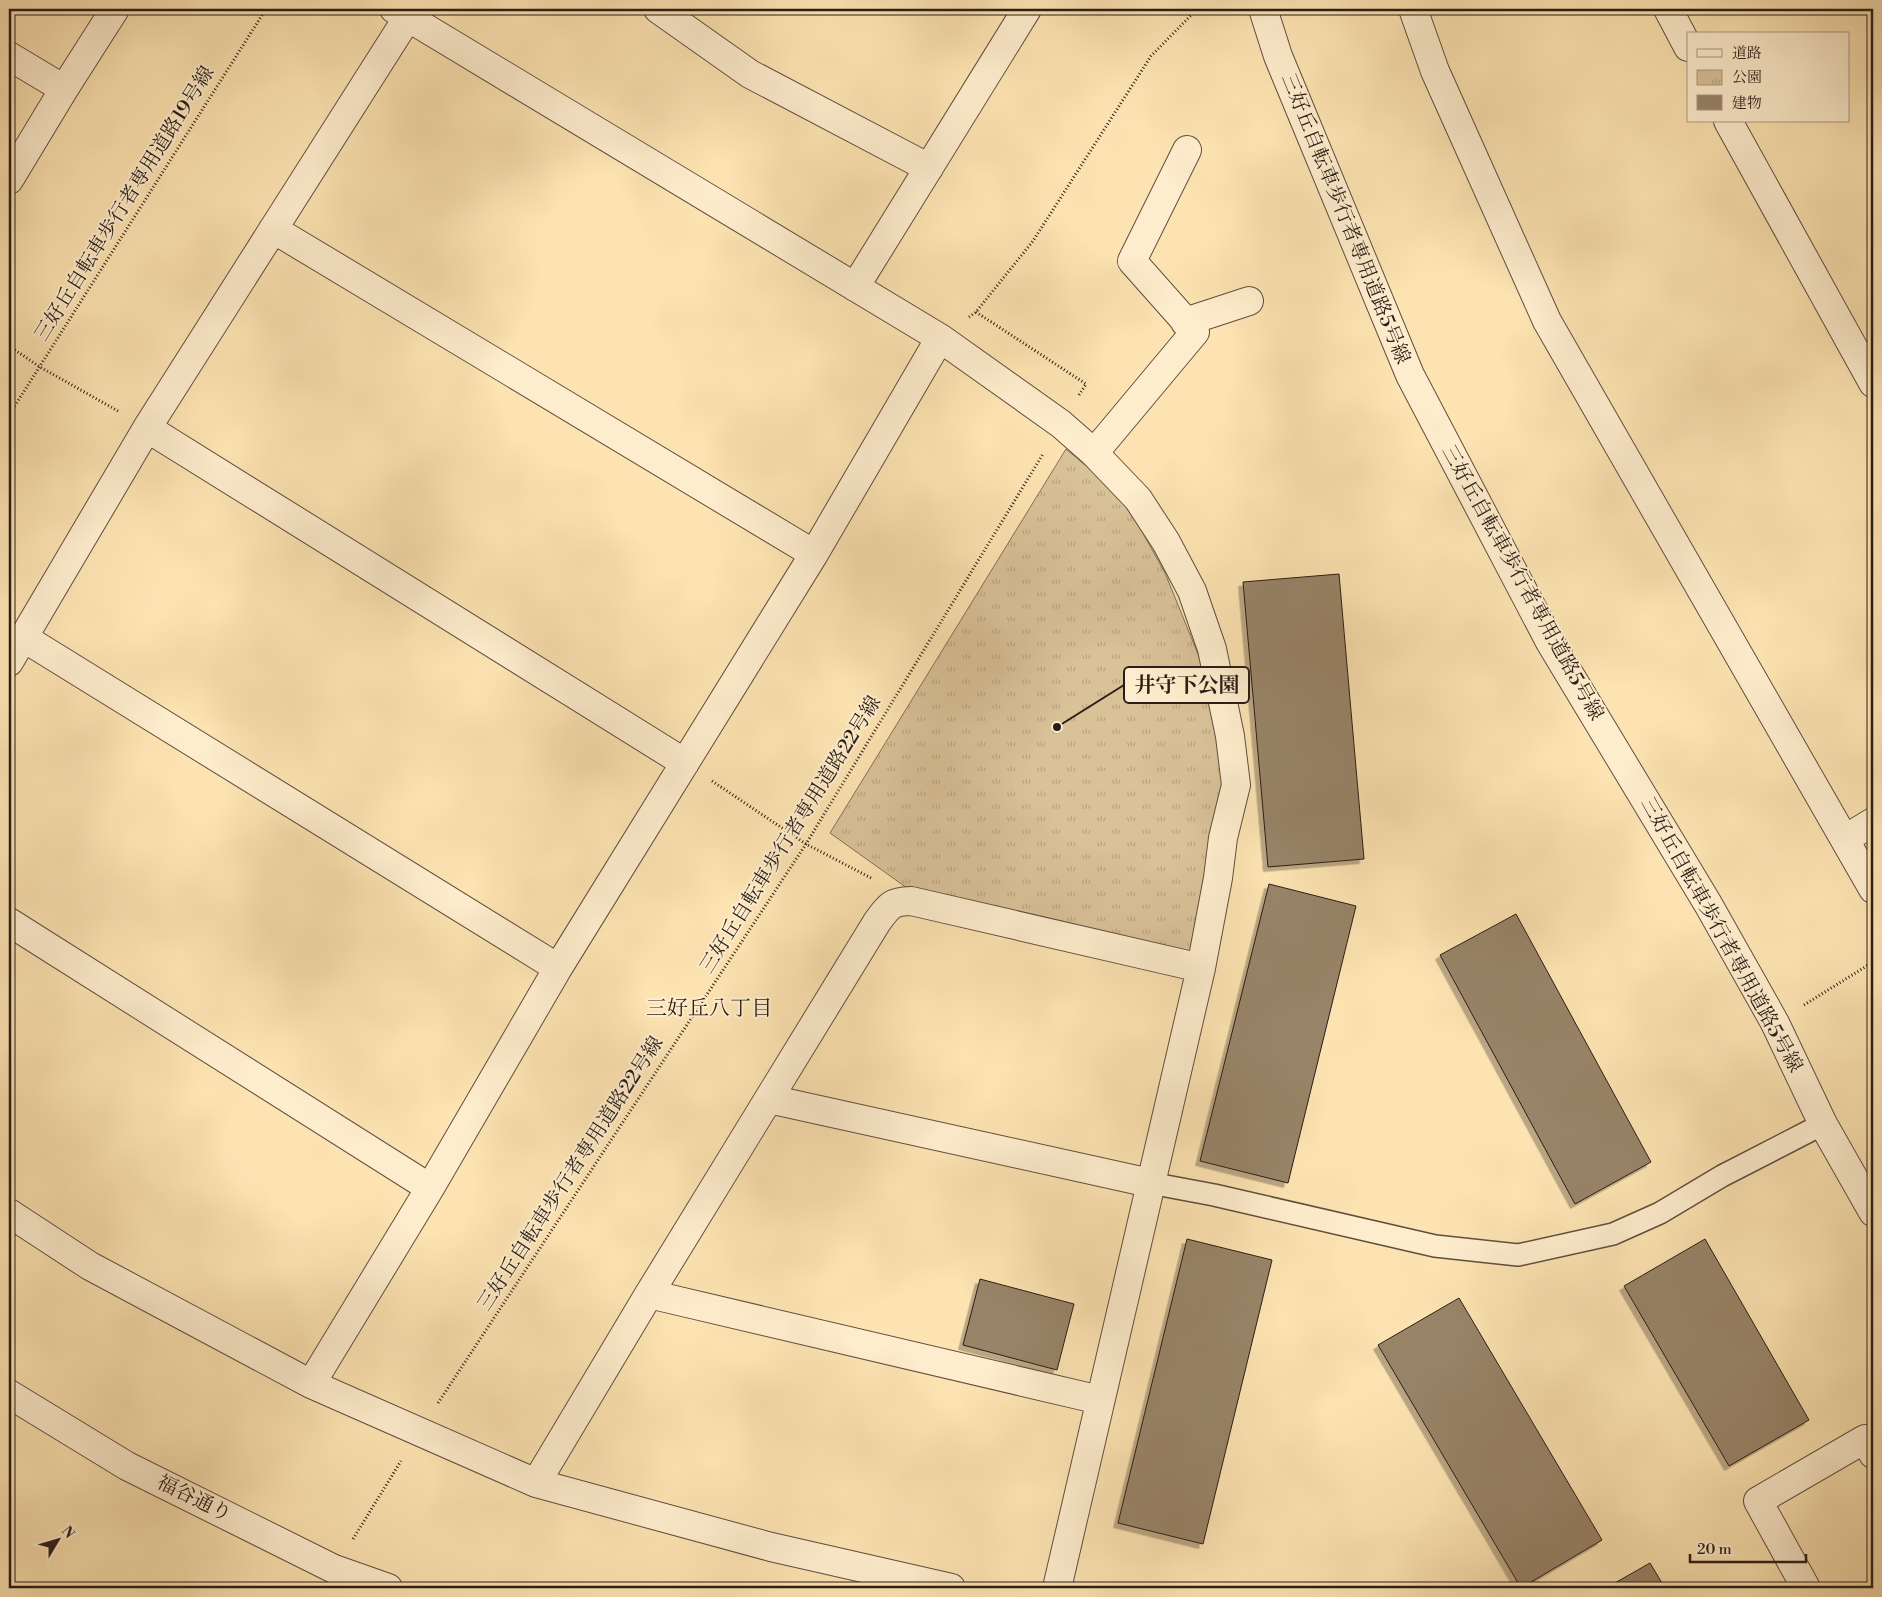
<svg xmlns="http://www.w3.org/2000/svg" width="1882" height="1597" font-family="'Libre Bodoni','Noto Serif JP',serif">
	<style>
		.park { fill: url(#park-tufts); stroke: #826f58 }
		.building { fill: #988468; stroke: #2a1d17; filter: url(#shadow) }
		.lines { fill: none; stroke-linecap: round; stroke-linejoin: round }
		.lane-casing { stroke: #5f4e3e; stroke-width: 24 }
		.street-casing { stroke: #5f4e3e; stroke-width: 30 }
		.path { stroke: #2a1d17; stroke-width: 3; stroke-dasharray: 1 2.5; stroke-linecap: butt }
		.lane { stroke: #feedcd; stroke-width: 21 }
		.street { stroke: #feedcd; stroke-width: 28 }
		.labels { text-anchor: middle; dominant-baseline: central; stroke-width: 4; stroke-linejoin: round; paint-order: stroke }
		.street-label { font-size: 20px; fill: #2a1d17; stroke: #feedcd }
		.neighbourhood-label { font-size: 21px; fill: #2a1d17; stroke: #feedcd }
		.leader { fill: none; stroke: #2a1d17; stroke-width: 2 }
		.callout-dot { fill: #2a1d17; stroke: #feedcd; stroke-width: 2 }
		.callout { fill: #feedcd; stroke: #2a1d17; stroke-width: 2 }
		.callout-label { font-size: 21px; text-anchor: middle; font-weight: bold; fill: #2a1d17 }
	</style>
	<defs>
		<pattern id="park-tufts" width="24" height="20" patternUnits="userSpaceOnUse" patternTransform="scale(1.25)"><rect width="24" height="20" fill="#d9c198"/><path d="M3 7l-1-3M5 7V3M7 7l1-3M15 17l-1-3M17 17v-4M19 17l1-3" fill="none" stroke="#baa582"/></pattern>
		<filter id="shadow"><feDropShadow dx="-4.5" dy="4.5" stdDeviation="0" flood-color="#0004"/></filter>
	</defs>
	<rect width="100%" height="100%" fill="#fde3b2"/>
	<filter id="stains"><feTurbulence type="fractalNoise" baseFrequency=".004" numOctaves="4"/><feColorMatrix values="0 0 0 0 .2 0 0 0 0 .09 0 0 0 0 .02 0 0 0 .5 -.17"/></filter>
	<radialGradient id="worn" r=".72"><stop offset=".6" stop-color="#630" stop-opacity="0"/><stop offset="1" stop-color="#630" stop-opacity=".3"/></radialGradient>
	<!-- park -->
	<path class="park" d="M1066,449L1123,497L1165,573L1209,681L1230,774L1210,957L914,893L830,833Z"/>
	<!-- building -->
	<path class="building" d="M1339,574L1364,859L1268,867L1243,582Z
		M1269,884L1356,906L1288,1183L1200,1161Z
		M1516,914L1651,1162L1575,1204L1440,955Z
		M1187,1239L1272,1260L1203,1544L1118,1523Z
		M1705,1239L1809,1420L1729,1466L1624,1286Z
		M980,1279L1074,1304L1057,1370L963,1345Z
		M1459,1298L1602,1540L1521,1588L1378,1345Z
		M1650,1563L1665,1588H1606Z"/>
	<g class="lines">
		<defs>
			<path id="lane" d="M1150,1183L1214,1195L1435,1246L1518,1255L1613,1234L1660,1213L1722,1176L1823,1124"/>
			<path id="street" d="M394,9L940,338L1061,424L1094,453L1138,499L1166,542L1192,591L1212,649L1230,736L1236,785L1223,838L1218,878L1201,968L1057,1588
				M658,9L750,74L929,168
				M1263,9L1278,56L1410,375L1550,642L1708,904L1775,1023L1823,1124L1873,1212
				M1413,9L1435,71L1547,321L1873,889
				M1668,9L1688,47
				M9,56L64,89
				M1728,121L1873,383
				M9,180L64,89L115,9
				M273,229L814,554
				M855,287L1027,9
				M1185,322L1249,301
				M147,428L685,763
				M1094,453L1195,332L1132,261L1187,150
				M24,638L558,968
				M9,662L147,428L413,9
				M1845,839L1873,822
				M9,922L430,1188
				M769,1099L1150,1183
				M9,1213L90,1266L311,1384L536,1483L771,1547L951,1588
				M649,1294L1100,1400
				M311,1384L430,1188L558,968L814,554L940,338
				M9,1394L127,1466L334,1569L388,1588
				M536,1483L649,1294L877,922C888,907 891,901 911,901L1201,968
				M1806,1588L1758,1501L1865,1439L1873,1454"/>
		</defs>
		<!-- lane casing -->
		<use href="#lane" class="lane-casing"/>
		<!-- street casing -->
		<use href="#street" class="street-casing"/>
		<!-- path -->
		<path class="path" d="M976,312L1086,384L1079,395
			M969,317L976,312L1033,241L1151,56L1197,9
			M9,346L40,367L118,411
			M9,415L266,9
			M712,781L806,844L871,878
			M1804,1005L1873,962
			M438,1403L806,844L1043,454
			M353,1539L401,1461"/>
		<!-- lane -->
		<use href="#lane" class="lane"/>
		<!-- street -->
		<use href="#street" class="street"/>
	</g>
	<g class="labels">
		<!-- street labels -->
		<g class="street-label">
			<text transform="translate(125 204) rotate(-58)">三好丘自転車歩行者専用道路19号線</text>
			<text transform="translate(1345 219) rotate(68)">三好丘自転車歩行者専用道路5号線</text>
			<text transform="translate(1522 583) rotate(61)">三好丘自転車歩行者専用道路5号線</text>
			<text transform="translate(791 835) rotate(-58)">三好丘自転車歩行者専用道路22号線</text>
			<text transform="translate(1721 935) rotate(61)">三好丘自転車歩行者専用道路5号線</text>
			<text transform="translate(571 1174) rotate(-57)">三好丘自転車歩行者専用道路22号線</text>
			<text transform="translate(194 1499) rotate(26)">福谷通り</text>
		</g>
		<!-- neighbourhood labels -->
		<g class="neighbourhood-label">
			<text x="709" y="1009">三好丘八丁目</text>
		</g>
	</g>
	<!-- callouts -->
	<path class="leader" d="M1057 727L1124 685"/>
	<circle class="callout-dot" cx="1057" cy="727" r="5"/>
	<rect class="callout" x="1124" y="667" width="125" height="36" rx="5"/>
	<g class="callout-label">
		<text x="1187" y="692">井守下公園</text>
	</g>
	<!-- margin -->
	<rect width="1882" height="1597" fill="none" stroke="#fde3b2" stroke-width="30"/>
	<rect x="10" y="10" width="1862" height="1577" fill="none" stroke="#2a1d17" stroke-width="2.5"/>
	<rect x="15" y="15" width="1852" height="1567" fill="none" stroke="#2a1d17"/>
	<!-- legend -->
	<rect x="1687" y="32" width="162" height="90" fill="#feedcd" stroke="#a99a84"/>
	<rect x="1697" y="49" width="25" height="8" fill="#feedcd" stroke="#a99a84"/>
	<text x="1732" y="58" font-size="15" fill="#2a1d17">道路</text>
	<rect x="1697" y="70" width="25" height="15" fill="url(#park-tufts)" stroke="#a99a84"/>
	<text x="1732" y="82" font-size="15" fill="#2a1d17">公園</text>
	<rect x="1697" y="95" width="25" height="15" fill="#988468" stroke="#a99a84"/>
	<text x="1732" y="108" font-size="15" fill="#2a1d17">建物</text>
	<!-- north arrow -->
	<g transform="translate(58 1540) rotate(52)" stroke="#feedcd" stroke-width="4" paint-order="stroke">
	<path d="M0-4L9 19L0 12L-9 19Z" fill="#2a1d17"/>
	<text y="-8" font-size="14" font-weight="bold" text-anchor="middle" fill="#2a1d17">N</text>
	</g>
	<!-- scale -->
	<path d="M1690 1554v8h116v-8" fill="none" stroke="#2a1d17" stroke-width="2.5"/>
	<text x="1697" y="1554" font-size="15" fill="#2a1d17" stroke="#feedcd" stroke-width="4" paint-order="stroke">20 m</text>
	<rect width="100%" height="100%" filter="url(#stains)"/>
	<rect width="100%" height="100%" fill="url(#worn)"/>
</svg>
